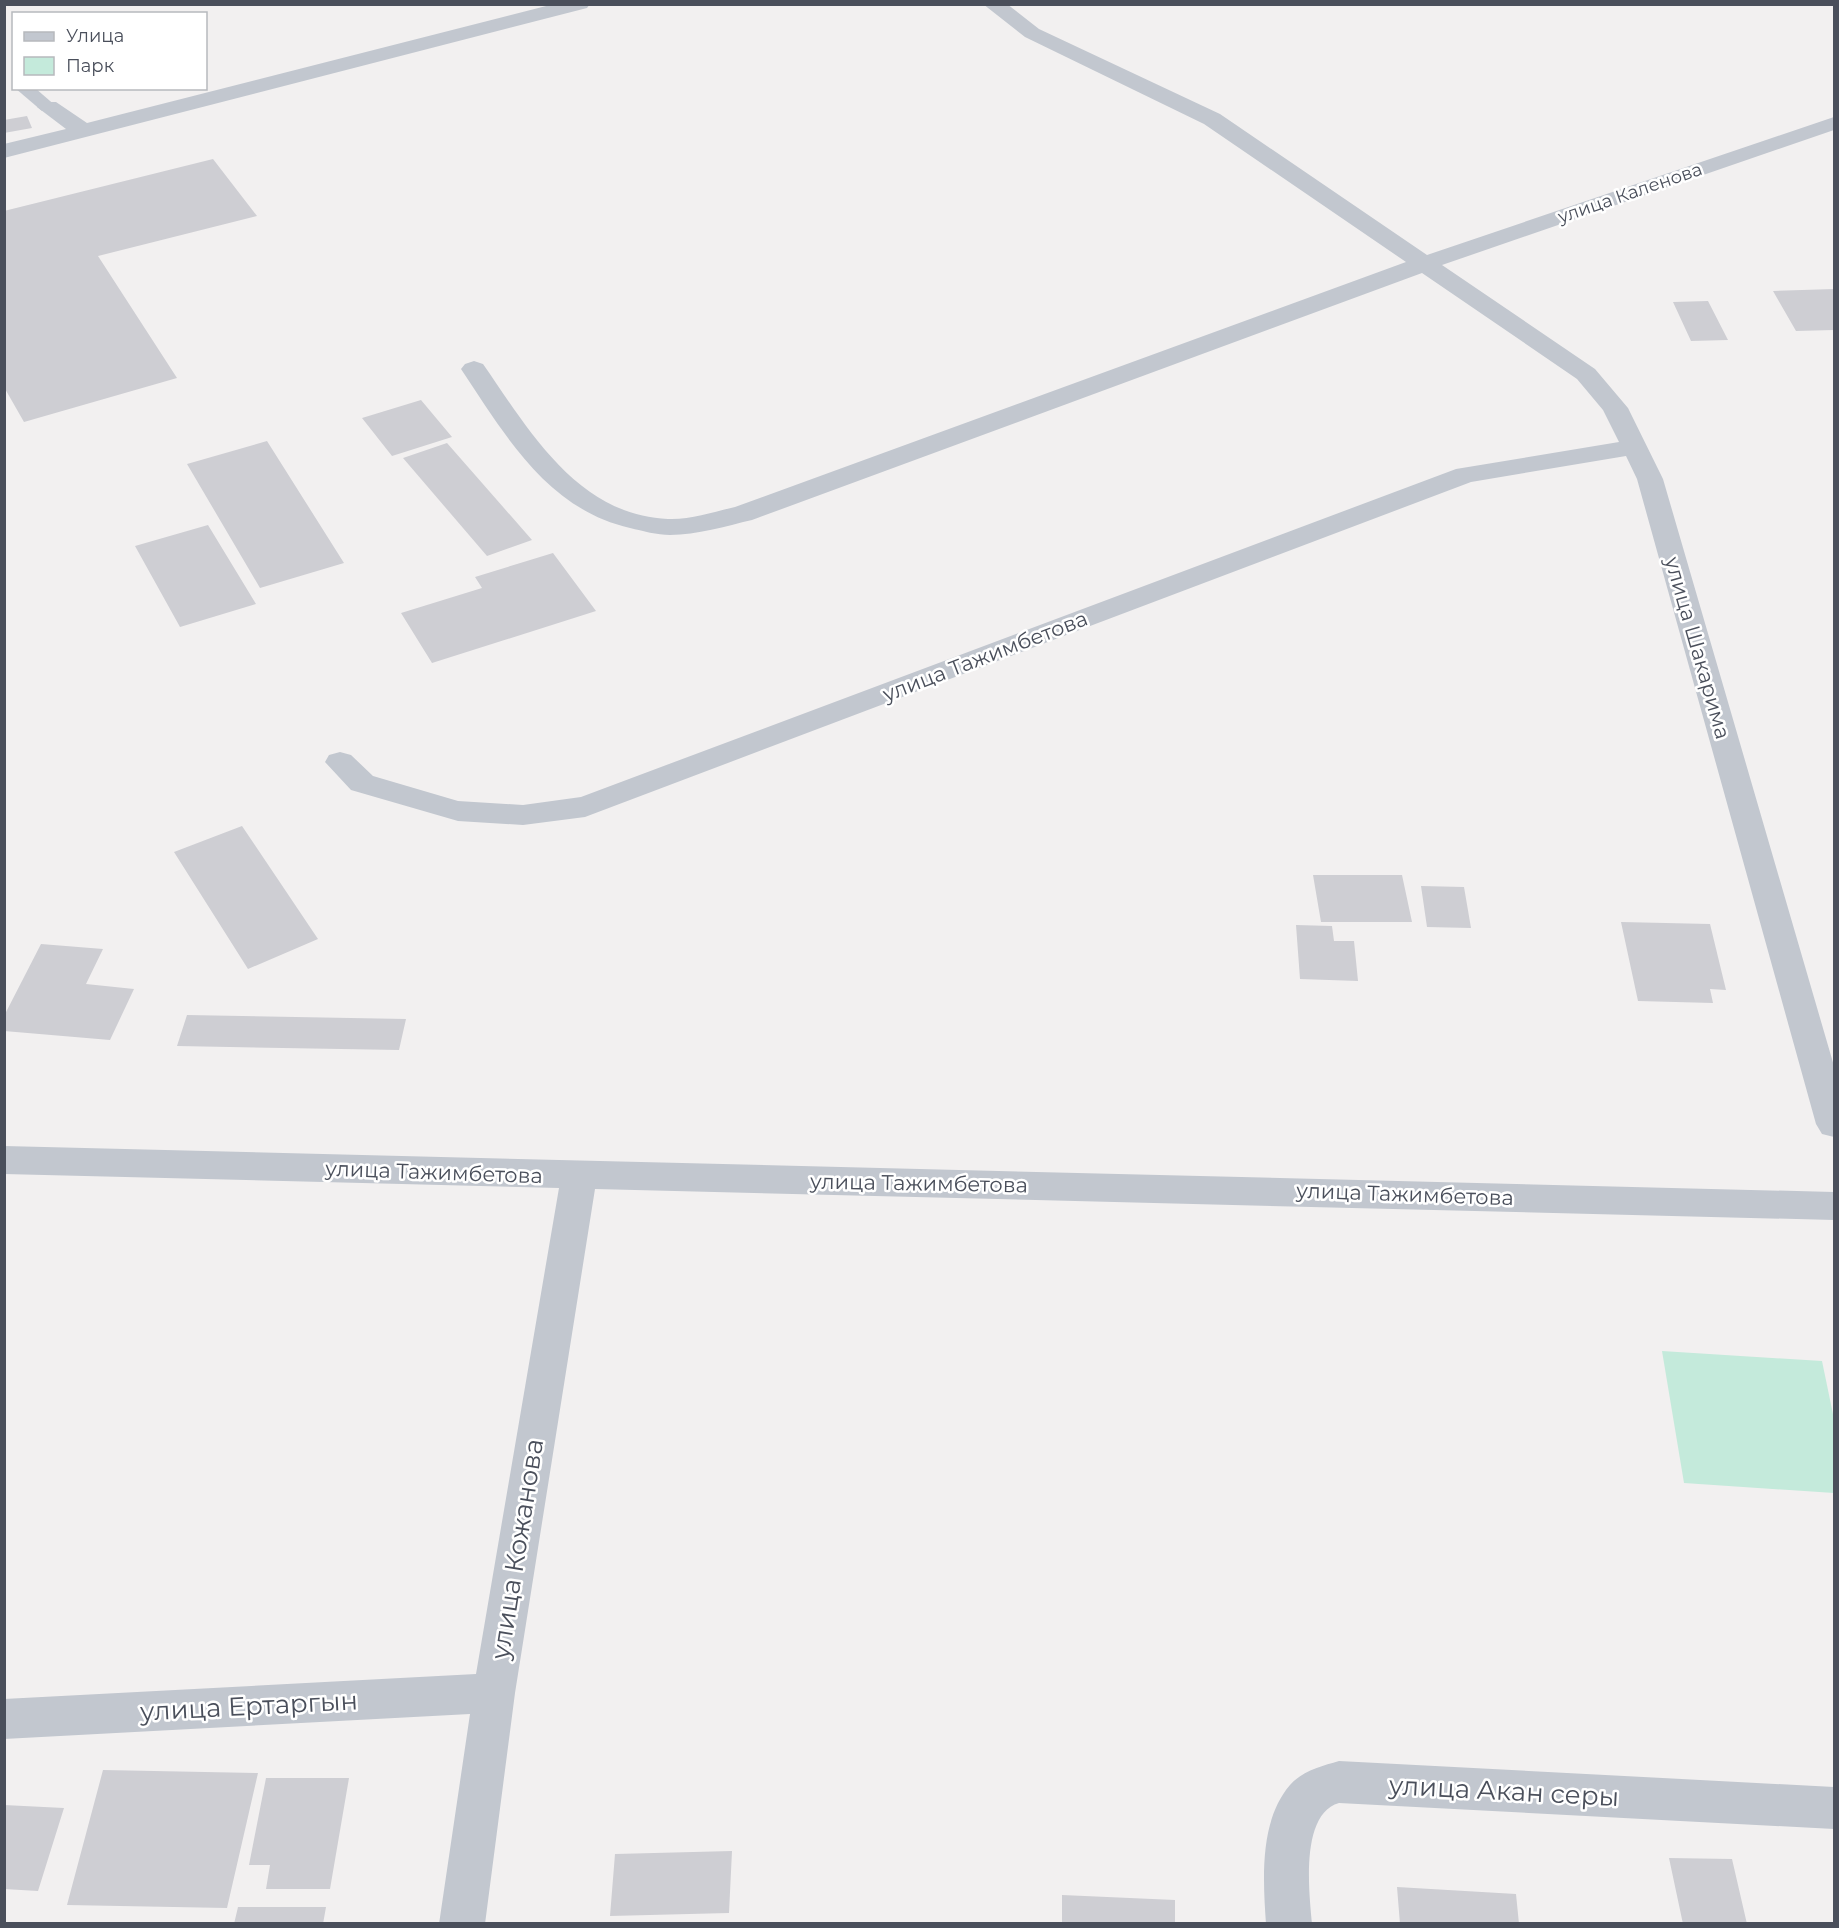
<svg xmlns="http://www.w3.org/2000/svg" width="1839" height="1928" font-family="Montserrat,sans-serif">
	<style>
		.green { fill: #c4eadb }
		.building { fill: #ceced3 }
		.lines { fill: none; stroke-linecap: round; stroke-linejoin: round }
		.service { fill: #c2c7cf; fill-rule: evenodd }
		.minor { fill: #c2c7cf; fill-rule: evenodd }
		.labels { text-anchor: middle; dominant-baseline: central; stroke-width: 5; stroke-linejoin: round; paint-order: stroke }
		.far-street-label { font-size: 18px; fill: #4a4f5b; stroke: #fff }
		.street-label { font-size: 21px; fill: #4a4f5b; stroke: #fff }
		.near-street-label { font-size: 26px; fill: #4a4f5b; stroke: #fff }
	</style>
	<rect width="100%" height="100%" fill="#f2f0f0"/>
	<!-- green -->
	<path class="green" d="M1662,1351L1822,1361L1834,1419V1493L1684,1483Z"/>
	<!-- building -->
	<path class="building" d="M27,116L32,128L4,133V120Z
		M213,159L257,216L98,256L177,378L24,422L4,387V211Z
		M1834,289V330L1796,331L1773,291Z
		M1708,301L1728,340L1691,341L1673,302Z
		M421,400L452,437L392,456L362,418Z
		M267,441L344,563L260,588L187,464Z
		M447,443L532,540L487,556L403,458Z
		M208,525L256,604L180,627L135,546Z
		M553,553L596,611L432,663L401,613L482,588L475,577Z
		M242,826L318,939L248,969L174,852Z
		M1313,875H1402L1412,922H1321Z
		M1421,886L1464,887L1471,928L1427,927Z
		M1621,922L1710,924L1726,990L1710,989L1713,1003L1638,1001Z
		M1296,925L1332,926L1334,941H1354L1358,981L1300,979Z
		M41,944L103,949L86,984L134,989L110,1040L4,1031V1016Z
		M187,1015L406,1019L399,1050L177,1046Z
		M103,1770L258,1773L227,1908L67,1905Z
		M266,1778H349L330,1889H266L270,1865H249Z
		M4,1805L64,1808L38,1891L4,1889Z
		M732,1851L729,1913L610,1916L615,1854Z
		M1669,1858L1732,1859L1747,1924H1683Z
		M1397,1887L1516,1894L1519,1924H1400Z
		M1062,1895L1175,1900V1924H1062Z
		M238,1907H326L323,1924H234Z"/>
	<g class="lines">
		<!-- service -->
		<path class="service" d="M15,88H35L57,107L54,111H42Z"/>
		<!-- minor -->
		<path class="minor" d="M554,4H590L587,8L4,158V144L66,129L37,107L40,102H56L87,123Z
			M983,4H1007L1039,29L1220,114L1427,255L1834,117V130L1442,265L1595,369L1628,408L1663,479L1834,1066V1137L1822,1134L1816,1124L1637,479L1626,456L1471,482L585,817L523,825L458,821L351,790L325,762L329,755L340,752L351,755L373,776L458,801L523,805L581,797L1456,469L1619,442L1603,410L1577,379L1422,273L752,520C726,526 697,535 670,535C657,535 643,531 630,528C547,509 505,435 461,369L465,364L474,361L483,364C529,430 577,515 668,519C690,520 713,512 735,507L1406,262L1204,124L1025,37Z
			M4,1146L1834,1192V1220L595,1189L515,1693L485,1924H439L470,1714L4,1739V1699L476,1674L559,1188L4,1174Z
			M1339,1761L1834,1787V1829L1339,1803C1300,1814 1309,1892 1312,1924H1266C1263,1880 1259,1821 1290,1785C1302,1771 1322,1766 1339,1761Z"/>
	</g>
	<g class="labels">
		<!-- far-street labels -->
		<g class="far-street-label">
			<text transform="translate(1630 193) rotate(-19)">улица Каленова</text>
		</g>
		<!-- street labels -->
		<g class="street-label">
			<text transform="translate(1698 648) rotate(74)">улица Шакарима</text>
			<text transform="translate(985 656) rotate(-21)">улица Тажимбетова</text>
			<text transform="translate(434 1172) rotate(2)">улица Тажимбетова</text>
			<text transform="translate(919 1183) rotate(1)">улица Тажимбетова</text>
			<text transform="translate(1405 1194) rotate(2)">улица Тажимбетова</text>
		</g>
		<!-- near-street labels -->
		<g class="near-street-label">
			<text transform="translate(517 1549) rotate(-81)">улица Кожанова</text>
			<text transform="translate(249 1706) rotate(-3)">улица Ертаргын</text>
			<text transform="translate(1504 1791) rotate(3)">улица Акан серы</text>
		</g>
	</g>
	<!-- border -->
	<rect width="1839" height="1928" fill="none" stroke="#4a4f5b" stroke-width="12"/>
	<!-- legend -->
	<rect x="12" y="12" width="195" height="78" fill="#ffffff" stroke="#b7b9bd" stroke-width="1.5"/>
	<rect x="24" y="32" width="30" height="9" fill="#c2c7cf" stroke="#b7b9bd" stroke-width="1.5"/>
	<text x="66" y="42" font-size="18" fill="#4a4f5b">Улица</text>
	<rect x="24" y="57" width="30" height="18" fill="#c4eadb" stroke="#b7b9bd" stroke-width="1.5"/>
	<text x="66" y="72" font-size="18" fill="#4a4f5b">Парк</text>
</svg>
